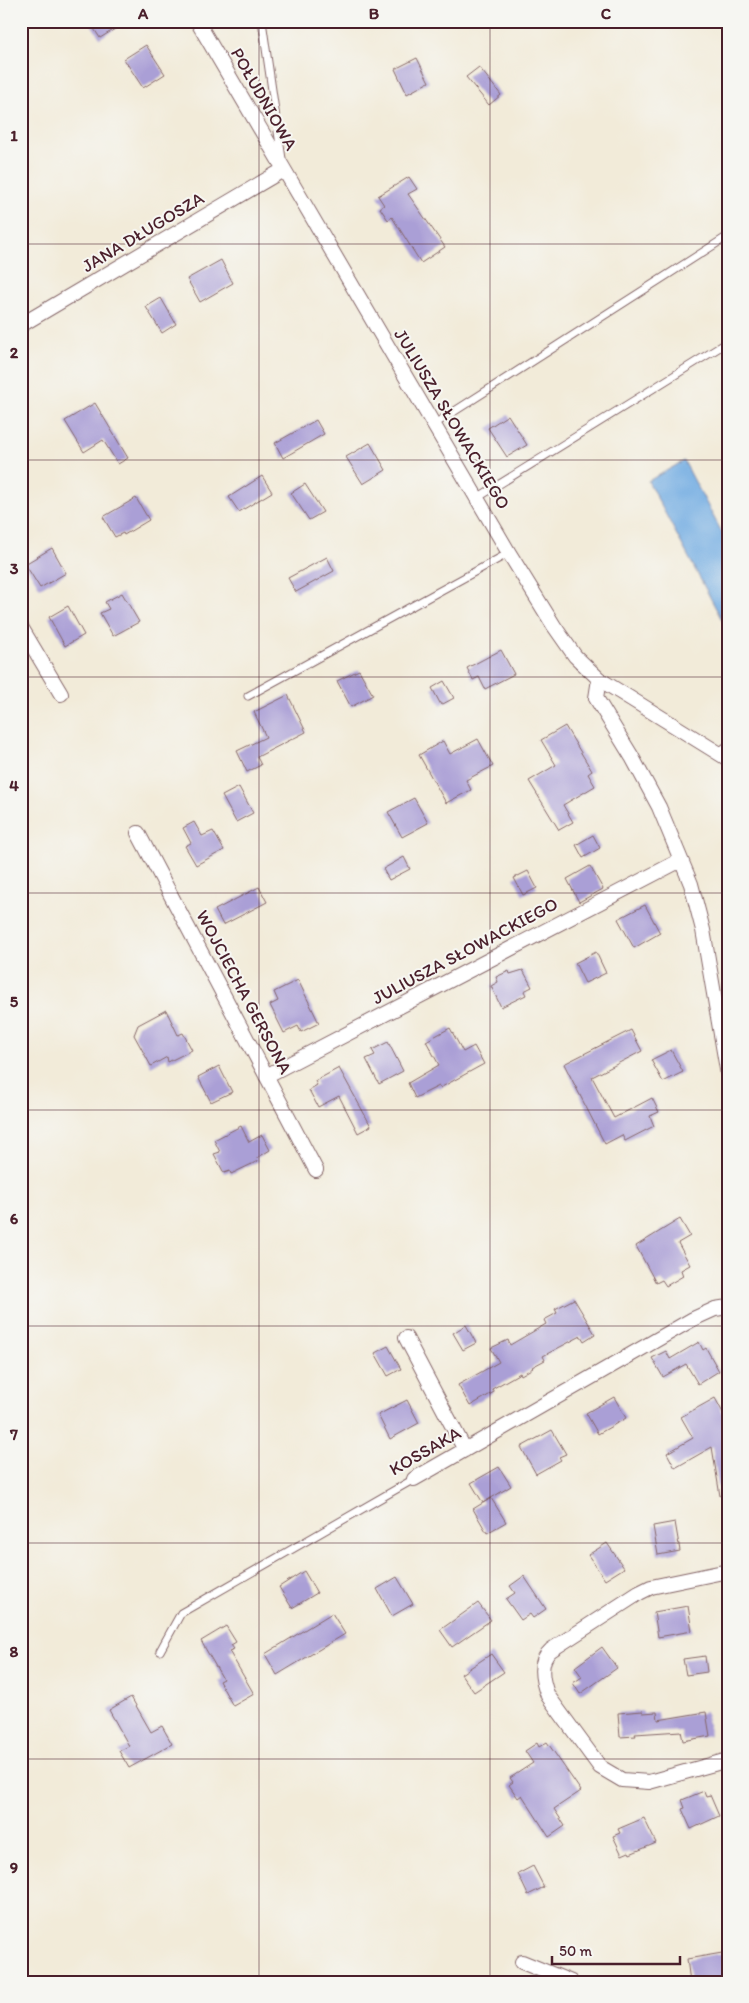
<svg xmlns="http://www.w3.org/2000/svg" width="749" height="2003" font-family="Itim,sans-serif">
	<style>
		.water { fill: #72ace2; stroke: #5e6686 }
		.building { fill: #aa9fd6 }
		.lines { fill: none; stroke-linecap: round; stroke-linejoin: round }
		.lane-casing { stroke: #856668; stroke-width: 9 }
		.street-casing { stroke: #856668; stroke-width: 16 }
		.lane { stroke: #fff; stroke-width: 7 }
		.street { stroke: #fff; stroke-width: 14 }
		.grid { fill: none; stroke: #4a1f2b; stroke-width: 1; stroke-opacity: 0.55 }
		.labels { text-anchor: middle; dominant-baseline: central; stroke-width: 4; stroke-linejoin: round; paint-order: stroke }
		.street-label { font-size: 18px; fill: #4a1f2b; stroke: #f6f6f2 }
		.neatline { fill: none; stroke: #4a1f2b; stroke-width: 2 }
		.grid-label { font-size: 16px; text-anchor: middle; font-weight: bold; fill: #4a1f2b }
	</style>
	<rect width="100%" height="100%" fill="#f6f6f2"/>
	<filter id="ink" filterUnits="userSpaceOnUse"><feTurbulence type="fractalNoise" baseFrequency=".02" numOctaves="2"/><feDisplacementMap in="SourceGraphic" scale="10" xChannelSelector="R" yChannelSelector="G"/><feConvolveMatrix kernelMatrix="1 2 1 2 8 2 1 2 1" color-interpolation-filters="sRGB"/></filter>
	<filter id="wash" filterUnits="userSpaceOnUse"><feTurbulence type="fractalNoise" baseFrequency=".0096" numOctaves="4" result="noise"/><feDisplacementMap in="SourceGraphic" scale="20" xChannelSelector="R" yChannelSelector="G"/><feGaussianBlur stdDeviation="1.12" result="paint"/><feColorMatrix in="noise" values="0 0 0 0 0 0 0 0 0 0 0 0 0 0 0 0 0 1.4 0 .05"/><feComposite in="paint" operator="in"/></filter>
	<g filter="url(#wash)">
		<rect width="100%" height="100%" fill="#f2ebd9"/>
		<!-- water -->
		<path class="water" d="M684,461L728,544V631L648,481Z"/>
		<g id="blocks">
			<!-- building -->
			<path class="building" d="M89,21H128L100,38Z
				M146,45L165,74L143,88L124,59Z
				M417,58L429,82L407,94L395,69Z
				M479,67L501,95L489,105L466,77Z
				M409,177L417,189L408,194L445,247L421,263L392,217L388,220L380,208L384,205L378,196Z
				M221,260L233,283L200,302L187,279Z
				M161,298L176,324L162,333L146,307Z
				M95,403L128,458L118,464L103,440L84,452L65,421Z
				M508,415L527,445L507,457L488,428Z
				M316,420L324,434L283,458L275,443Z
				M370,443L386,470L363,484L346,457Z
				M262,476L272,492L239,512L229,497Z
				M305,484L323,512L309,520L291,493Z
				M136,498L149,520L124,535L123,533L115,537L103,517Z
				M52,548L66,573L40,588L25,564Z
				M327,557L334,571L296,592L288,578Z
				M122,593L139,622L113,636L100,613L109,609L105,602Z
				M68,606L84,635L65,646L49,617Z
				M501,650L514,674L485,689L479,677L473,680L467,668Z
				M359,670L373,695L351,707L337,681Z
				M444,681L454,698L441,705L432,688Z
				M288,695L306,732L257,757L261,765L247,772L237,751L266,737L254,712Z
				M565,726L592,771L588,774L595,786L563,805L573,822L559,830L529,781L556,765L541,740Z
				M478,739L493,766L466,780L471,790L446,803L419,755L443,741L450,754Z
				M239,787L253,813L236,822L222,796Z
				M414,798L428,823L402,837L388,812Z
				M194,822L202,836L213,831L224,850L196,865L185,846L191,843L183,828Z
				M593,835L600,848L583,858L576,845Z
				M404,857L410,869L389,880L383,869Z
				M590,866L603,889L579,902L567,879Z
				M528,871L537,888L523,895L514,878Z
				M259,887L267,902L223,925L215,910Z
				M645,905L660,933L634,948L618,919Z
				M596,952L606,973L585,983L575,963Z
				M523,970L532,987L524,991L526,995L501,1007L491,986L498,982L496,977L509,971L510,974Z
				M298,980L319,1023L301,1032L298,1026L284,1033L270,1005L278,1001L274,992Z
				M166,1010L178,1035L183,1033L192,1050L168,1062L167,1057L151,1066L134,1035L138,1025Z
				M450,1028L463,1052L474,1046L484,1064L440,1088L439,1086L415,1098L408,1083L439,1065L426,1041Z
				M631,1030L642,1051L592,1077L614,1118L652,1098L659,1112L650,1116L654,1126L625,1141L622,1135L605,1144L564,1064Z
				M388,1042L403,1071L379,1084L366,1059L375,1055L372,1050Z
				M671,1050L683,1072L663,1082L651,1060Z
				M219,1066L232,1092L211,1102L198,1077Z
				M339,1068L371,1126L358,1133L339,1096L318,1107L309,1090L317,1085L315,1081Z
				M241,1126L249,1142L262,1135L270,1150L257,1158L258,1161L231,1174L230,1171L224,1173L214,1154L220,1152L214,1140Z
				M680,1219L690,1236L678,1243L690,1265L681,1270L683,1276L666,1286L662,1280L656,1283L636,1246Z
				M574,1299L595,1334L584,1341L581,1336L543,1356L545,1360L532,1367L533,1368L521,1375L520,1373L492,1389L494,1392L470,1406L458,1385L499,1362L491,1348L508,1340L510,1345L546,1324L544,1320L557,1313L555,1309Z
				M466,1325L476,1343L463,1350L453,1333Z
				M699,1342L703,1350L706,1348L719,1371L698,1384L686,1364L663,1377L652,1358L666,1351L670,1359Z
				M388,1346L401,1369L388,1376L375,1353Z
				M614,1397L626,1418L598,1434L586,1413Z
				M715,1398L728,1422V1496H720L712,1447L675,1468L667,1453L693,1438L681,1417Z
				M407,1400L419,1423L390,1439L378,1415Z
				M552,1430L566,1454L559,1457L561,1460L536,1474L521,1447Z
				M499,1467L511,1486L483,1503L471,1483Z
				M491,1498L506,1522L487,1533L473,1509Z
				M675,1522L680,1551L658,1555L653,1526Z
				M607,1543L624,1568L605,1580L588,1555Z
				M304,1571L317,1593L292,1608L279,1587Z
				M524,1576L546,1609L533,1618L530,1614L521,1620L506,1599L515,1593L510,1586Z
				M397,1577L413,1604L392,1616L377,1589Z
				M478,1603L491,1620L452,1647L440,1630Z
				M688,1606L692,1631L658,1637L654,1612Z
				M332,1613L345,1634L277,1675L265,1654Z
				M226,1626L236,1642L231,1645L234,1649L229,1651L254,1694L233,1706L219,1681L223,1679L201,1641Z
				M602,1647L617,1668L580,1694L573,1683L582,1677L575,1667Z
				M491,1654L504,1672L474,1692L461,1674Z
				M705,1656L707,1672L686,1675L683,1659Z
				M131,1697L151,1732L162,1726L172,1744L129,1768L119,1751L129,1746L109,1710Z
				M643,1711V1713L657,1712L658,1720L706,1712L710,1736L683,1741L681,1731L635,1734L636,1736L620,1737L618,1713Z
				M547,1742L581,1791L554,1809L565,1826L549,1837L522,1795L518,1798L509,1785L513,1782L510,1778L533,1763L525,1751L537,1743L539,1747Z
				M704,1791L706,1796L710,1795L719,1816L691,1829L682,1809L685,1808L682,1800Z
				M644,1818L656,1843L630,1854L629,1852L622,1855L613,1836L620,1833L618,1829Z
				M533,1866L544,1887L528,1895L518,1874Z
				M728,1952V1982H690L687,1959Z"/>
		</g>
	</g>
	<g filter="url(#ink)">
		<use href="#blocks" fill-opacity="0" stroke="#856668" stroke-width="1"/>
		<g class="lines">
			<defs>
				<path id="lane" d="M262,21L282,159
					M433,425L728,236
					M477,498L728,342
					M248,696L509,553
					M718,753L728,745
					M160,1651L181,1613L414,1479"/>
				<path id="street" d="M197,21L509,553L554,626L575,656L599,679L728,759
					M21,325L283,170
					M21,627L61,694
					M599,679L596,698L632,757L659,807L691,884L703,930L728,1075
					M138,833L316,1170
					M266,1076L681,860
					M406,1338L465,1450
					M414,1479L693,1319L715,1309L728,1307
					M728,1571L651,1587L639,1593L551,1650C537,1662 542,1681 548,1696L600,1767L622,1780L649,1782L728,1760
					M522,1962L571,1982"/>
			</defs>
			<!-- lane casing -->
			<use href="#lane" class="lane-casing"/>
			<!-- street casing -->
			<use href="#street" class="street-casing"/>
			<!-- lane -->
			<use href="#lane" class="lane"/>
			<!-- street -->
			<use href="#street" class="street"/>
		</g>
	</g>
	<!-- grid -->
	<path class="grid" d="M259,21V1982M490,21V1982M21,244H728M21,460H728M21,677H728M21,893H728M21,1110H728M21,1326H728M21,1543H728M21,1759H728"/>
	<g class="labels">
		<!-- street labels -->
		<g class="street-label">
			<text transform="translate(264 99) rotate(60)">POŁUDNIOWA</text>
			<text transform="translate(143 232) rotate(-31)">JANA DŁUGOSZA</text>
			<text transform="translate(452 419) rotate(59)">JULIUSZA SŁOWACKIEGO</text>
			<text transform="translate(465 951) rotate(-28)">JULIUSZA SŁOWACKIEGO</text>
			<text transform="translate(244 992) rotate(62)">WOJCIECHA GERSONA</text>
			<text transform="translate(425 1451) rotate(-30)">KOSSAKA</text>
		</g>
	</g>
	<!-- margin -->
	<rect width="749" height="2003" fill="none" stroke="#f6f6f2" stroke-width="55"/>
	<!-- scale -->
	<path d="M552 1956v8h128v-8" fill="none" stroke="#4a1f2b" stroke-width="2.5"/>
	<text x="559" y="1956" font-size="15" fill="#4a1f2b" stroke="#f6f6f2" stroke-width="4" paint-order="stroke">50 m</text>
	<rect x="28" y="28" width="694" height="1948" class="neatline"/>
	<g class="grid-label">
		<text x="143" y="19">A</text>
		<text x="374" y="19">B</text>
		<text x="606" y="19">C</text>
		<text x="14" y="141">1</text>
		<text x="14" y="358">2</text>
		<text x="14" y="574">3</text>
		<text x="14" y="791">4</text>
		<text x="14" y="1007">5</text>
		<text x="14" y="1224">6</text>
		<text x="14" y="1440">7</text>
		<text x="14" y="1657">8</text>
		<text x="14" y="1873">9</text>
	</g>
</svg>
